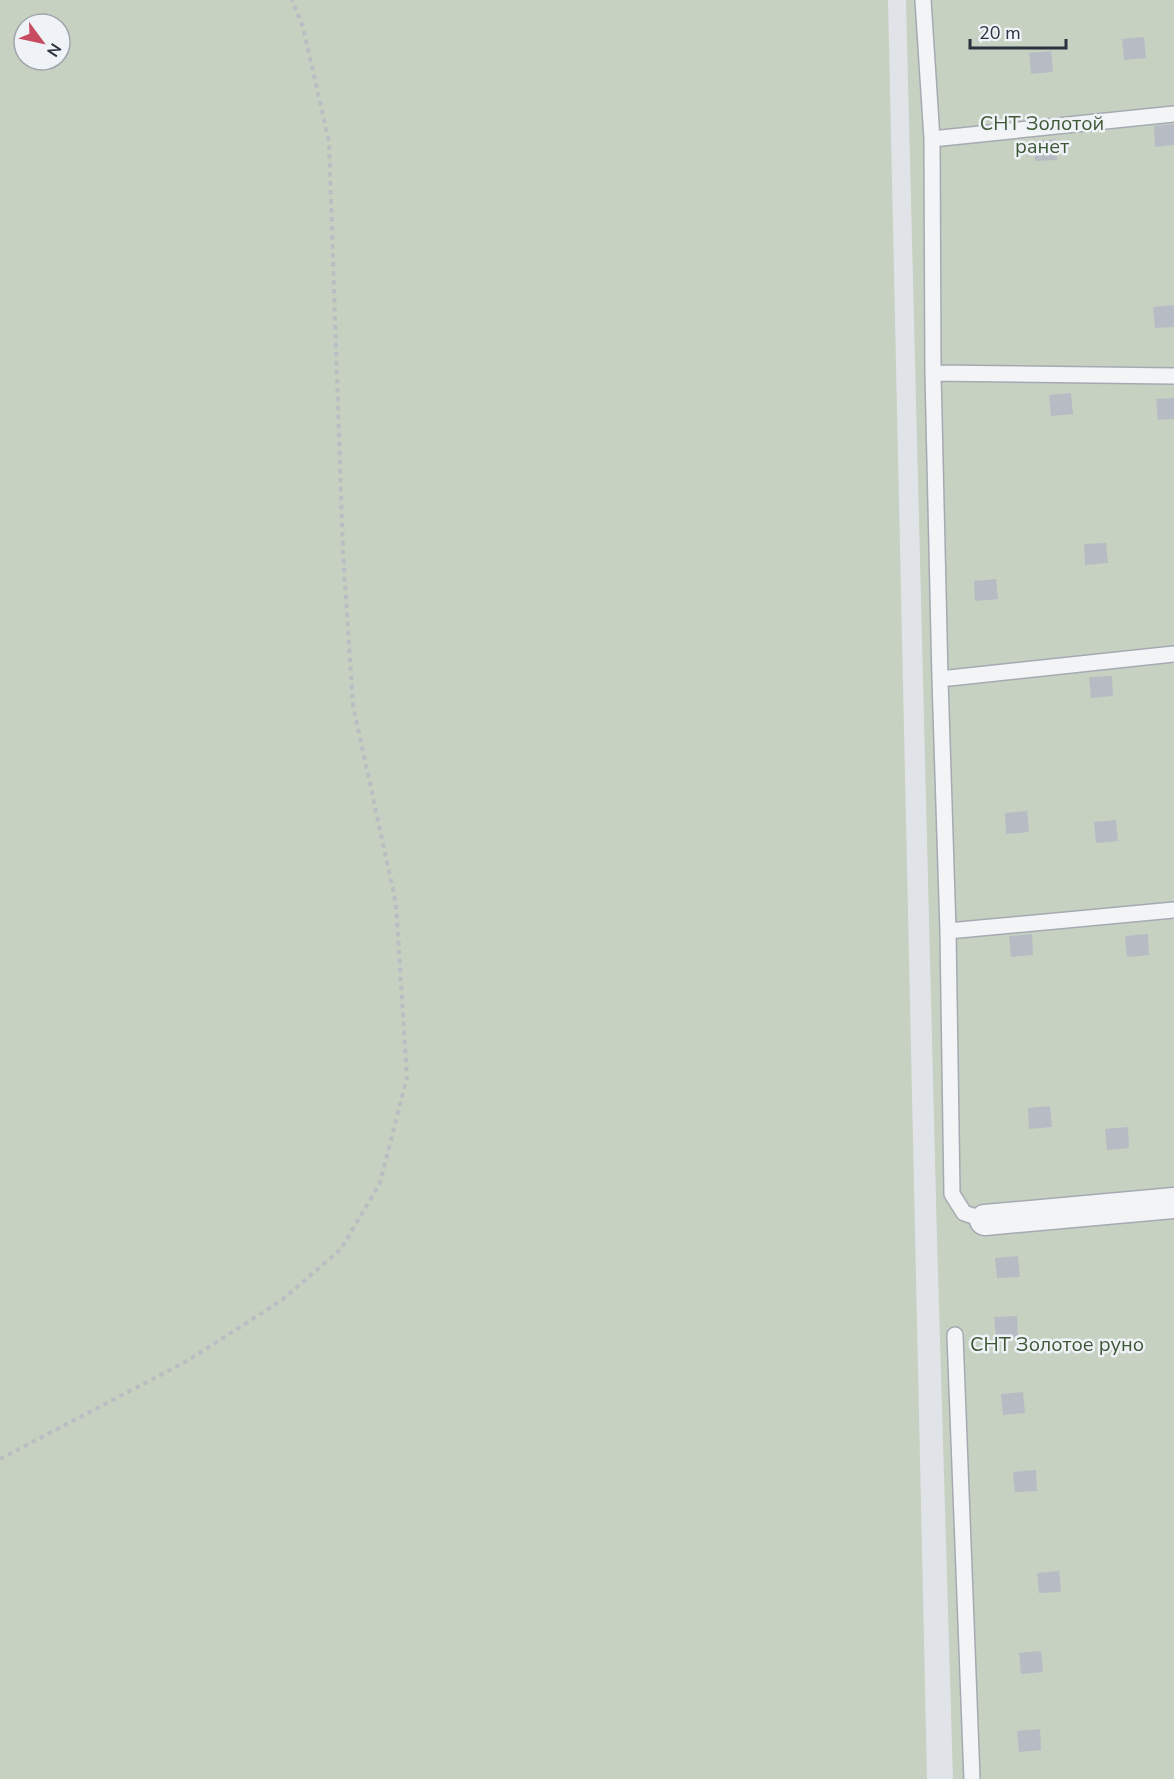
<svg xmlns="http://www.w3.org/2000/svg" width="1174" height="1779" font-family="'Nunito Sans',sans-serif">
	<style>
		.green { fill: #c6d1c1; fill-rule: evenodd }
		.building { fill: #b7bcc4 }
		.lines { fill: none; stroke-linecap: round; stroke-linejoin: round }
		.lane-casing { stroke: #a5aab2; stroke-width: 18 }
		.street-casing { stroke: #a5aab2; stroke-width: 33 }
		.path { stroke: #babec2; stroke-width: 4; stroke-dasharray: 4.5 4.5; stroke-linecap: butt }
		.lane { stroke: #f2f4f6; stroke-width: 15 }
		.street { stroke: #f2f4f6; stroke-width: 30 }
		.labels { text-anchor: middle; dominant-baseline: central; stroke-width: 5; stroke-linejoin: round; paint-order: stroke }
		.park-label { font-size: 20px; fill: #3f5937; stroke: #eff2f6 }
	</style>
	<rect width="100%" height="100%" fill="#e0e3e8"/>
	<!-- green -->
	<path class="green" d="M0,0H888L927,1779H0ZM24,24H60V60H24Z
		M906,0H1174V1779H953L937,1239Z"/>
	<!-- building -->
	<path class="building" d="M1144,37L1146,58L1124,60L1122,39Z
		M1051,51L1053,72L1031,74L1029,53Z
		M1174,124V145L1155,147L1154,126Z
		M1056,139L1057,160L1035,161L1033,141Z
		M1174,305V327L1155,328L1153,307Z
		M1071,393L1073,414L1051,416L1049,395Z
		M1174,398V419L1158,420L1156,399Z
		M1106,543L1108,563L1085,565L1084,544Z
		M996,579L998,599L975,601L974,581Z
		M1112,676L1113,696L1091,698L1089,677Z
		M1027,811L1029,832L1006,834L1005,813Z
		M1116,820L1118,841L1096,843L1094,822Z
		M1032,934L1033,955L1011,957L1009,936Z
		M1148,934L1149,955L1127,957L1125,936Z
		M1050,1106L1052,1127L1029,1129L1028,1108Z
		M1128,1127L1129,1148L1107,1150L1105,1129Z
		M1018,1256L1020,1277L997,1278L995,1258Z
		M1017,1316L1018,1337L996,1338L994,1317Z
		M1023,1392L1025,1413L1003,1415L1001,1394Z
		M1036,1470L1037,1491L1015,1492L1013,1472Z
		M1059,1571L1061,1592L1039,1593L1037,1573Z
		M1041,1651L1043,1672L1021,1674L1019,1653Z
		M1040,1729L1041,1750L1019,1752L1017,1731Z"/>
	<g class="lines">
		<defs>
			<path id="lane" d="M923,0L932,139L933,373L940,679L948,931L952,1194L964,1213L985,1220
				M932,139L1174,114
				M933,373L1174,376
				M940,679L1174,654
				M948,931L1174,910
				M955,1335L972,1779"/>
			<path id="street" d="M985,1220L1174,1203"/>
		</defs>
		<!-- lane casing -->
		<use href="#lane" class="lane-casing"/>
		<!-- street casing -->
		<use href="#street" class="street-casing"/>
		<!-- path -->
		<path class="path" d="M0,1459L187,1361L282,1300L341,1249L380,1183L407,1077L396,904L353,705L343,552L329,142L303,27L292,0"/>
		<!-- lane -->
		<use href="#lane" class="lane"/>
		<!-- street -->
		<use href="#street" class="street"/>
	</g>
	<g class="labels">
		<!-- park labels -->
		<g class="park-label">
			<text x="1042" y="123">СНТ Золотой<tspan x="1042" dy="23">ранет</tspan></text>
			<text x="1057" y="1344">СНТ Золотое руно</text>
		</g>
	</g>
	<!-- north arrow -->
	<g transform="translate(42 42) rotate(123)"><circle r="28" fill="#eff2f6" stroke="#a0a5ac" stroke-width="1.5"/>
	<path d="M0-4.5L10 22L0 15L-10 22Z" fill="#c74b61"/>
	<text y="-9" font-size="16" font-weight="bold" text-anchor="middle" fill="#29323e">N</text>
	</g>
	<!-- scale -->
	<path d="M970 39v9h96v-9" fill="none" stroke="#29323e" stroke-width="3"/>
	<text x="979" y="39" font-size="18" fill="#29323e" stroke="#eff2f6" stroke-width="4.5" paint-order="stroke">20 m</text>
</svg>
